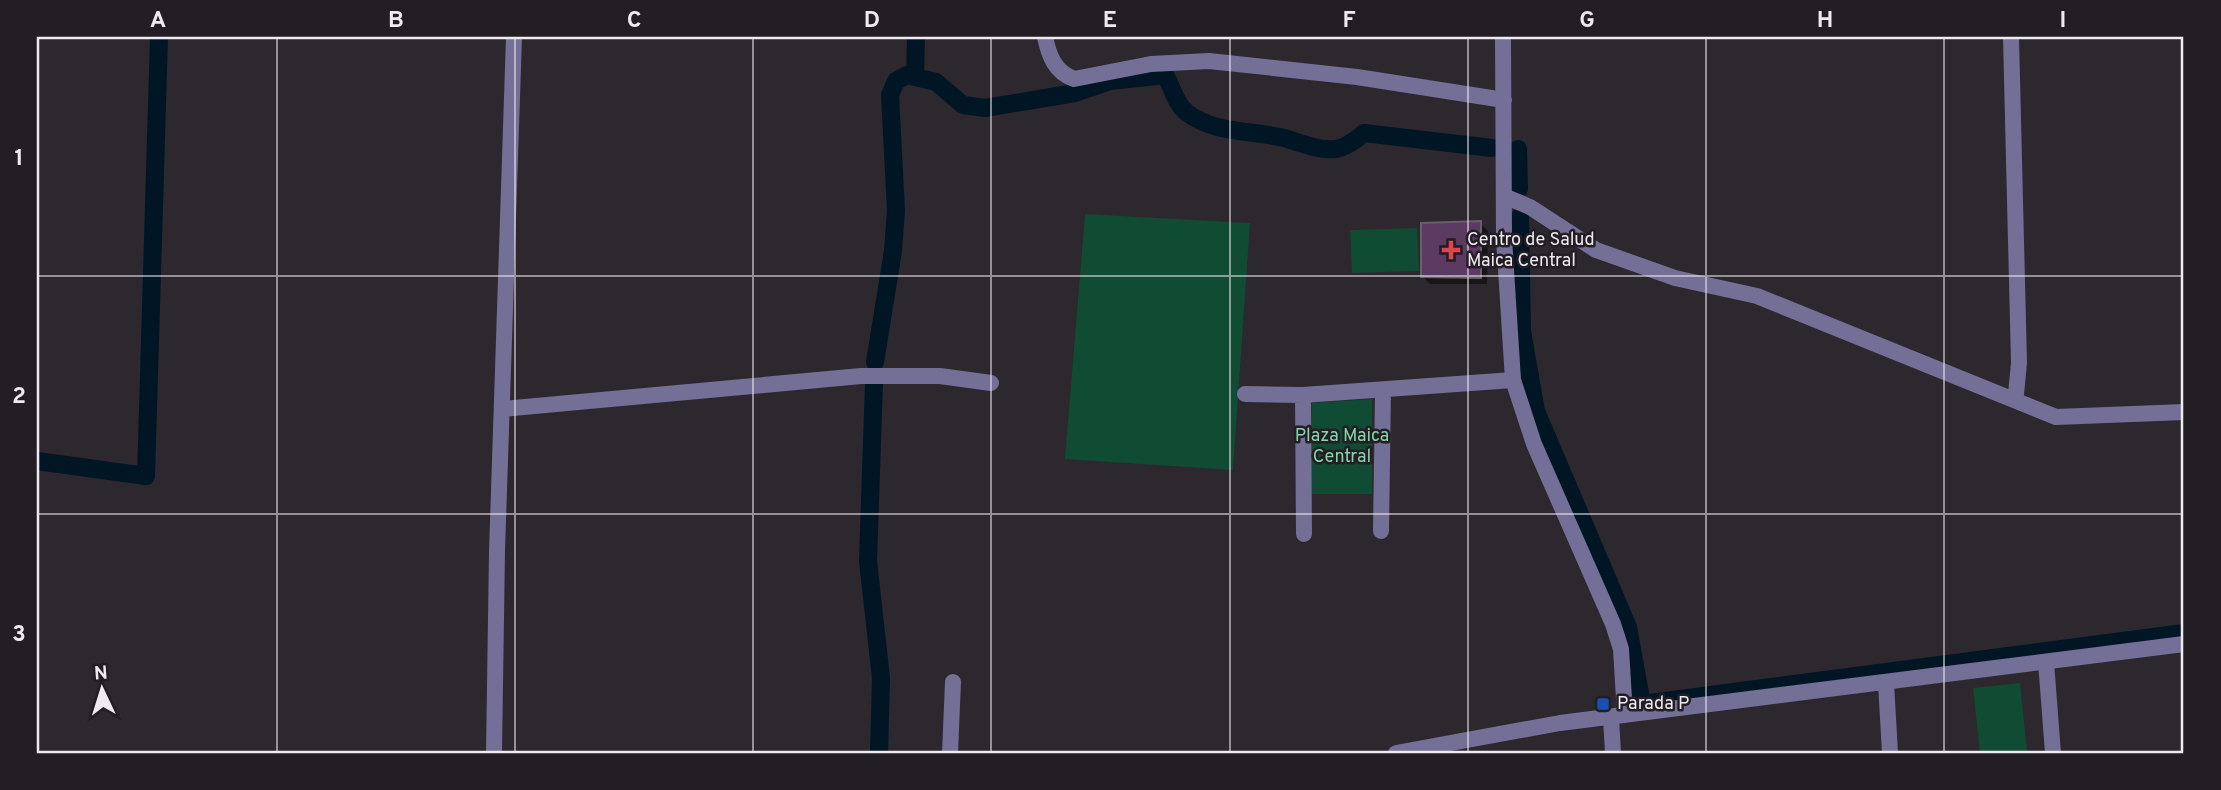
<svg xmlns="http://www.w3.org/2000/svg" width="2221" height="790" font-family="Overpass,sans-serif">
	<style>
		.green { fill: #104b33 }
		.shadow { fill: #0007 }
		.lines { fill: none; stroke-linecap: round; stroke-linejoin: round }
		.canal { stroke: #001625; stroke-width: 18 }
		.building { fill: #5b3b62; stroke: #676069; stroke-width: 2 }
		.minor { stroke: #736f96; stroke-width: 16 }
		.grid { fill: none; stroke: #eeeaef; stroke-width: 2; stroke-opacity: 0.55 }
		.health-dot { fill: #e0444e; stroke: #231d24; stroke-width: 2.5 }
		.transit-dot { fill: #1a4fb4; stroke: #231d24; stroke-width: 2.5 }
		.labels { text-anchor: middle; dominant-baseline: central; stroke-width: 5; stroke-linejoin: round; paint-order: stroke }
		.poi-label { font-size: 18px; fill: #eeeaef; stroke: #231d24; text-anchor: start }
		.park-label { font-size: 18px; fill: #80d7ac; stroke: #231d24 }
		.neatline { fill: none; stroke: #eeeaef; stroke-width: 2.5 }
		.grid-label { font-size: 23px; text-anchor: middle; font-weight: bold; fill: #eeeaef }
	</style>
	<rect width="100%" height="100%" fill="#2d272e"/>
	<!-- green -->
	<path class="green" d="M1085,214L1250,223L1233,470L1065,459Z
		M1417,228L1419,271L1352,273L1350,230Z
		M1372,399V494H1311L1312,403Z
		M2020,683L2027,751L1980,753L1973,688Z"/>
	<!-- shadow -->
	<path class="shadow" d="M1480,223L1488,231L1487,284H1430L1423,277Z"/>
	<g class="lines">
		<!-- canal -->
		<path class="canal" d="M915,76L916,37
			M1518,149L1519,189
			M1520,217L1522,331L1536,411L1628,627L1642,704L2184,633
			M875,362L893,251L896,211L890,95L896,81L907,75L936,82L963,105L985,108L1075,93L1110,81L1165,75C1173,88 1174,101 1186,112C1214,134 1252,130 1284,138C1301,143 1319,151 1336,149C1347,147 1356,140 1364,133L1492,148
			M874,383L868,561L881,678L879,753
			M37,461L146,476L159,37"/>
	</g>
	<!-- building -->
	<path class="building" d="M1481,221V278L1421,277V223Z"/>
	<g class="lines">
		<!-- minor -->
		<path class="minor" d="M1045,37C1049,56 1055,72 1074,79L1151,64L1209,61L1357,77L1504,100
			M1503,37L1504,238L1513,380L1534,444L1613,624L1621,649L1625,715
			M1504,196L1530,207L1596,250L1675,278L1757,296L2056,417L2184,412
			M1245,394L1303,395L1513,380
			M1303,395L1304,534
			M2010,398L2016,394L2019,363L2011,37
			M502,409L861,376H940L991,383
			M1381,531L1383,390
			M2046,662L2053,753
			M1886,683L1890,753
			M1611,718L1613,753
			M494,753L497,551L514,37
			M950,753L953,682
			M1396,753L1560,723L2184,644"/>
	</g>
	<!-- grid -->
	<path class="grid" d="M277,37V753M515,37V753M753,37V753M991,37V753M1230,37V753M1468,37V753M1706,37V753M1944,37V753M37,276H2184M37,514H2184"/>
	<!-- markers -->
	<path class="health-dot" d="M1447.5 239.5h7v7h7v7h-7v7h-7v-7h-7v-7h7z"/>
	<rect class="transit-dot" x="1596" y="697" width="14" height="14" rx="3.5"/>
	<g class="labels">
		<!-- poi labels -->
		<g class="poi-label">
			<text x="1467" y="240">Centro de Salud<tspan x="1467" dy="21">Maica Central</tspan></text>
			<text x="1617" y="704">Parada P</text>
		</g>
		<!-- park labels -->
		<g class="park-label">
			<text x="1342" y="436">Plaza Maica<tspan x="1342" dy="21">Central</tspan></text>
		</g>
	</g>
	<!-- border -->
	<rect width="2221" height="790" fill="none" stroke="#231d24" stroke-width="77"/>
	<!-- north arrow -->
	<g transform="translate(102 689) rotate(356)" stroke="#231d24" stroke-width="5" paint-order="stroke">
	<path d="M0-5L12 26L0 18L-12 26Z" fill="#eeeaef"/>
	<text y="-10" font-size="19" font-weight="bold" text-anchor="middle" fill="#eeeaef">N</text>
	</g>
	<rect x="38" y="38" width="2144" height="714" class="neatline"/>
	<g class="grid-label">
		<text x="158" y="27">A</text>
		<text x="396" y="27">B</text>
		<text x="634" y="27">C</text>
		<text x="872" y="27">D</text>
		<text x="1110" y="27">E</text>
		<text x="1349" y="27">F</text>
		<text x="1587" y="27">G</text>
		<text x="1825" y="27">H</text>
		<text x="2063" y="27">I</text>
		<text x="19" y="165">1</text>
		<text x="19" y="403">2</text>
		<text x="19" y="641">3</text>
	</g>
</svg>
